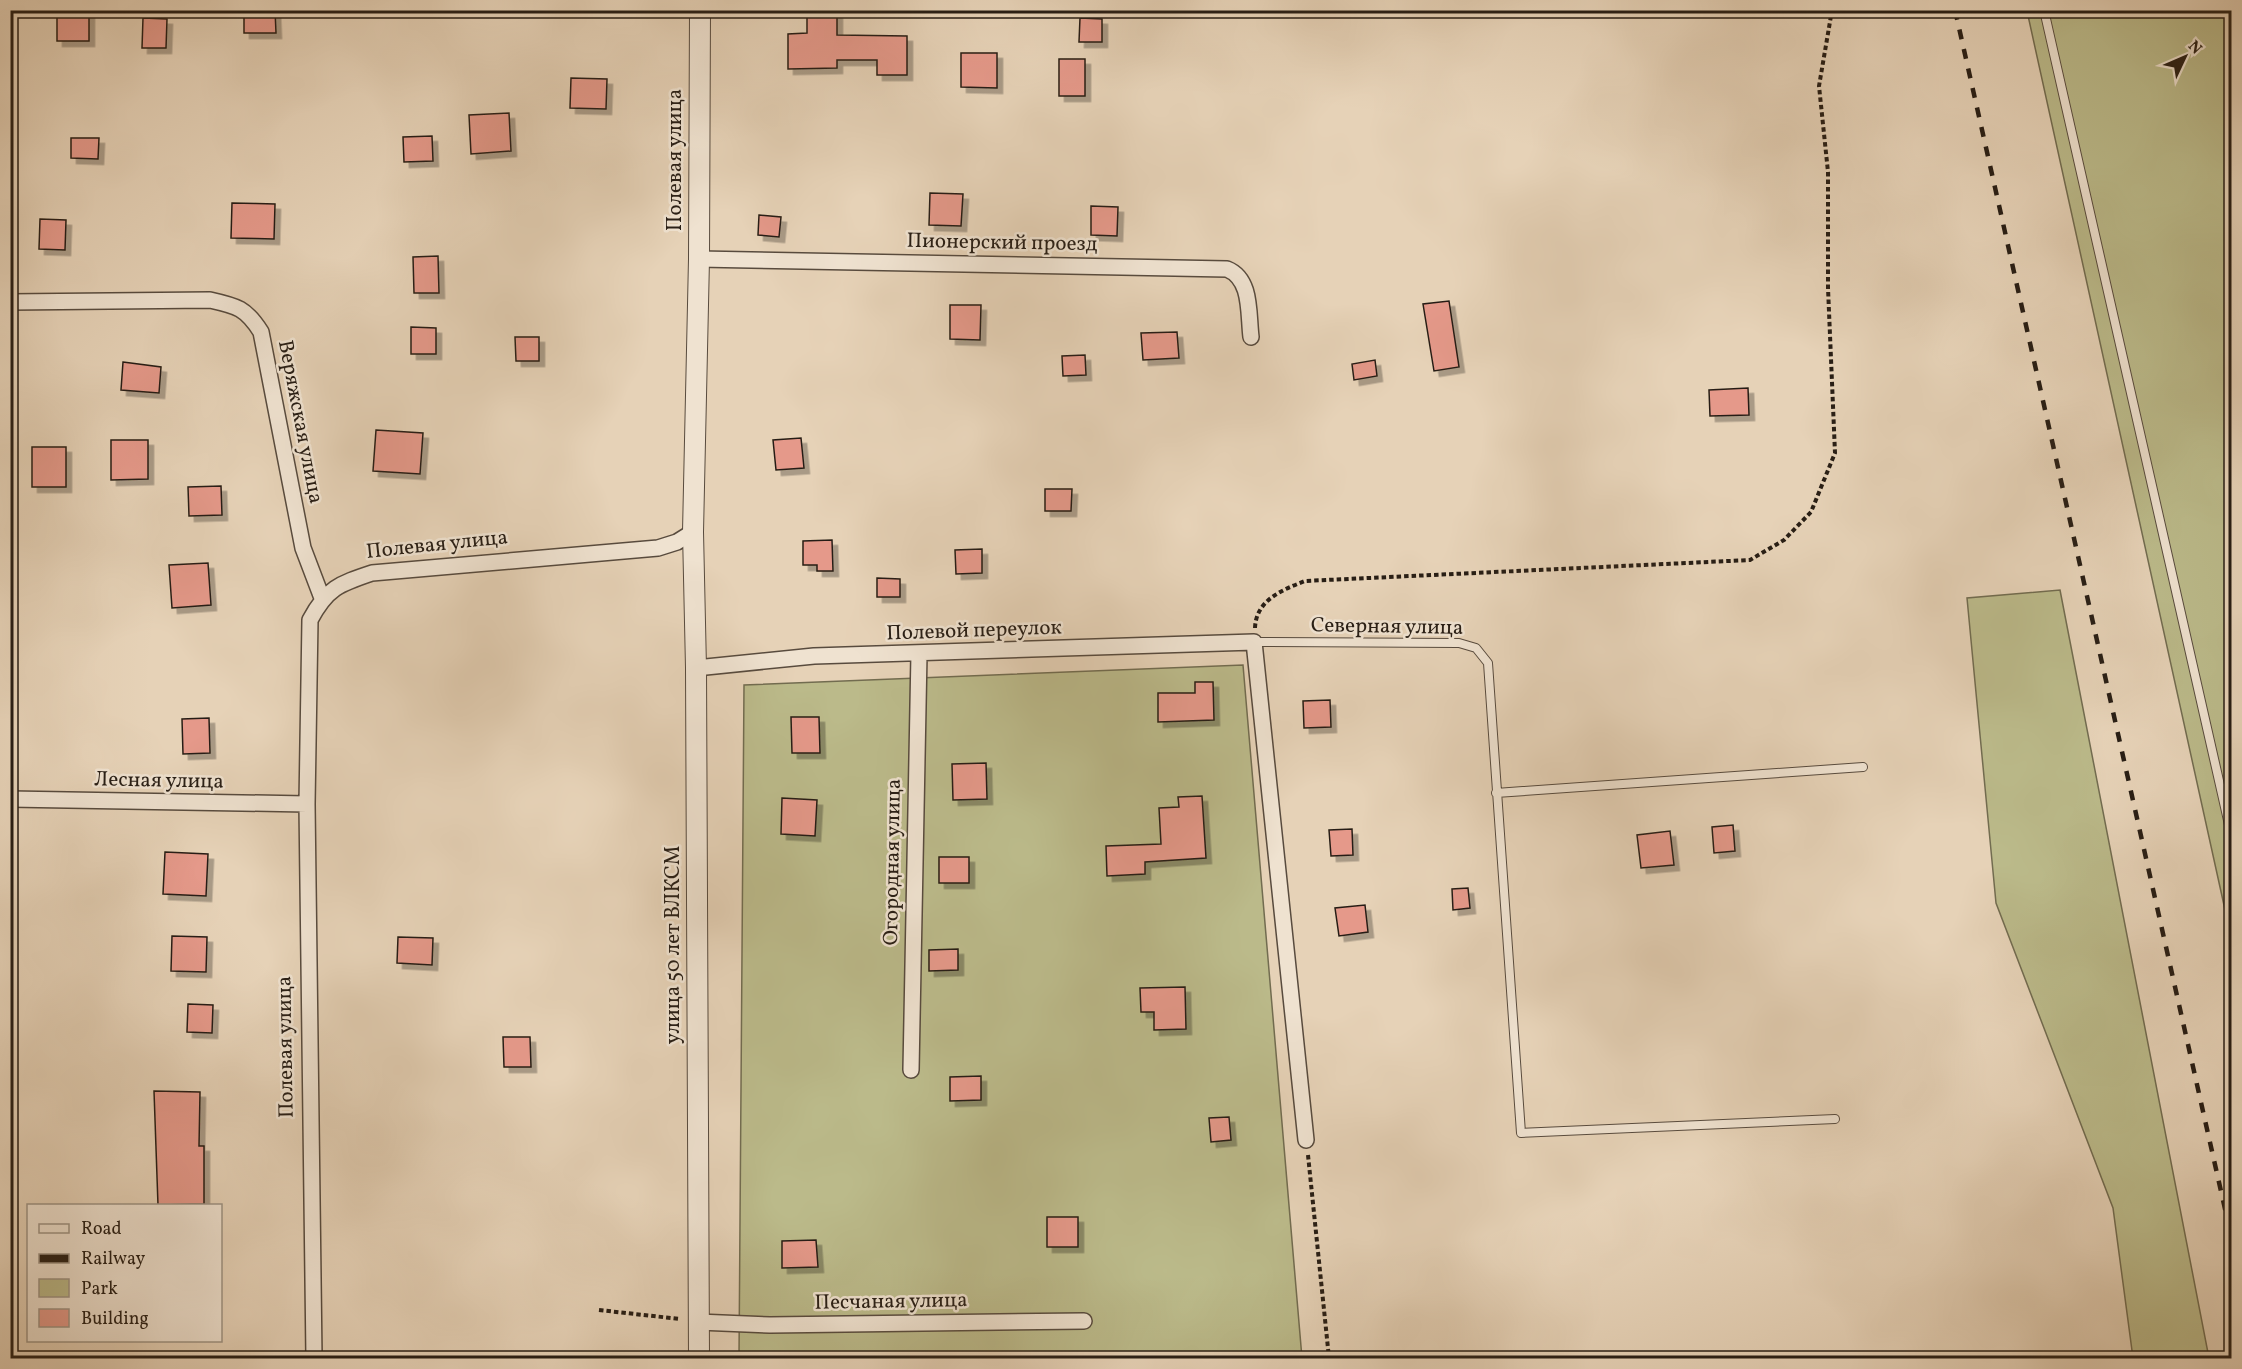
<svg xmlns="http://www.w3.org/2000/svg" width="2242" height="1369" font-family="Vollkorn,serif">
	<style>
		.green { fill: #bbba8a; stroke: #726c50; stroke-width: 1.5 }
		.building { fill: #e5998a; stroke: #281e15; stroke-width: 1.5; filter: url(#shadow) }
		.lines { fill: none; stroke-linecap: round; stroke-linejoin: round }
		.service-casing { stroke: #584b3e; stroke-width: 10 }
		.minor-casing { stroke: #584b3e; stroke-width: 18 }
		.tertiary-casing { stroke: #584b3e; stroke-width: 22 }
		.path { stroke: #281e15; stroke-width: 4; stroke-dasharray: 4.5 3; stroke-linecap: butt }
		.service { stroke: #efe2d0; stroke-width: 8 }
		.minor { stroke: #efe2d0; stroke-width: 15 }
		.tertiary { stroke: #efe2d0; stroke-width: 20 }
		.rail { stroke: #281e15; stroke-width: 4.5; stroke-dasharray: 10 10; stroke-linecap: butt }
		.labels { text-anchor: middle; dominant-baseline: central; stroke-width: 5; stroke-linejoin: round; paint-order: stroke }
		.street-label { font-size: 21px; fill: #281e15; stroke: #efe2d0 }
	</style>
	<defs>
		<filter id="shadow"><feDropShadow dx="5.5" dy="5.5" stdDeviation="0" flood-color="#0004"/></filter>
	</defs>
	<rect width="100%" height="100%" fill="#e6d2b7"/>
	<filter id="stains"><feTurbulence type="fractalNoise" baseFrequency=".00333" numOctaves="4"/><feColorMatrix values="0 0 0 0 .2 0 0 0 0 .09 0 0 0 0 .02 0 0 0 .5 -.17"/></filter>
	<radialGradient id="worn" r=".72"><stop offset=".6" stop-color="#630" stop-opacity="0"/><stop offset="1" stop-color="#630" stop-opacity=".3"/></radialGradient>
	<!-- green -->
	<path class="green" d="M2027,11H2231V937Z
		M2060,590L2209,1358H2133L2113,1208L1996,903L1967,598Z
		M1243,665L1302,1358H739L744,685Z"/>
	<!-- building -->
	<path class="building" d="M57,10H89V41H57Z
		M244,10H275L276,33H244Z
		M807,13H837V35L907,36V75H877V60H837V68L788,69V34L807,33Z
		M143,18L167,19L166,48H142Z
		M1080,18L1102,19V42H1079Z
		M961,53H997V88L961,87Z
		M1059,59H1085V96H1059Z
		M571,78L607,79L606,109L570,108Z
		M509,113L511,151L471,154L469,115Z
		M432,136L433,161L404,162L403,137Z
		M71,138H99L98,159L71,158Z
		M930,193L963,194L961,226L929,225Z
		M232,203L275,204L274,239L231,238Z
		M1091,206L1118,207L1117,236L1091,235Z
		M759,215L781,217L779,237L758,235Z
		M40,219L66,220L65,250L39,249Z
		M438,256L439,293H414L413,257Z
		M1449,301L1459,367L1434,371L1423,304Z
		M950,305H981L980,340L950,339Z
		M411,327L436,328V354H411Z
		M1177,332L1179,358L1143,360L1141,333Z
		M515,337H539V361H516Z
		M1085,355L1086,375L1063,376L1062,356Z
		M1375,360L1377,376L1354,380L1352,364Z
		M123,362L161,367L159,393L121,390Z
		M1748,388L1749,415L1710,416L1709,390Z
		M376,430L423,433L420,474L373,471Z
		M801,438L804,468L776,470L773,440Z
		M111,440H148V479L111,480Z
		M32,447H66V487H32Z
		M221,486L222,515L189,516L188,487Z
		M1045,489H1072L1071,511H1045Z
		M832,540L833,571H817V565H803V541Z
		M982,549V573L956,574L955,550Z
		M208,563L211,605L172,608L169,565Z
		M877,578L900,579V597H877Z
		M1195,682H1213L1214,720L1158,722V693H1195Z
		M1330,700L1331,727L1304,728L1303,701Z
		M791,717H819L820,753H792Z
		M209,718L210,753L183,754L182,719Z
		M986,763L987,799L953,800L952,764Z
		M1202,796L1206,858L1145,862V874L1107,876L1106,846L1161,844L1159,808L1179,807L1178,797Z
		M782,798L817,800L815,836L781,834Z
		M1733,825L1735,851L1714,853L1712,827Z
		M1352,829L1353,855L1331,856L1329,830Z
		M1670,831L1674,865L1641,868L1637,835Z
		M165,852L208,854L206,896L163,894Z
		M939,857H969V883H939Z
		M1468,888L1470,908L1453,910L1452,889Z
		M1365,905L1368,932L1339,936L1335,908Z
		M172,936L207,937L206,972L171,971Z
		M398,937L433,938L432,965L397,963Z
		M958,949V970L929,971V950Z
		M1185,987L1186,1029L1154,1030V1012H1141L1140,988Z
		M188,1004L213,1005L212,1033L187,1032Z
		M503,1037H530L531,1067H504Z
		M981,1076V1100L950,1101V1077Z
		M154,1091L200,1092L199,1146H204V1204L158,1205Z
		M1229,1117L1231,1140L1211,1142L1209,1118Z
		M1047,1217H1078V1247H1047Z
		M816,1240L818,1267L782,1268V1241Z"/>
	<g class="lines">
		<defs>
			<path id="service" d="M2044,10L2232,838
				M1254,642L1459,643L1476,648L1488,663L1521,1133L1835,1119
				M1496,793L1863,767"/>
			<path id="minor" d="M699,259L1227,269C1252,279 1248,313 1251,337
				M10,302L210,300C237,306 246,308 261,332L303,548L322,598
				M696,668L814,656L1254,642L1306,1140
				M10,799L307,804
				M911,1070L919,654
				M698,1322L770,1325L1084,1321
				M314,1358L307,804L310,620C327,588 339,584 372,573L658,548L677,542L693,532"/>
			<path id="tertiary" d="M699,1358L696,668L693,532L699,259L700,10"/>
		</defs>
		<!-- service casing -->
		<use href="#service" class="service-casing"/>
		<!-- minor casing -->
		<use href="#minor" class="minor-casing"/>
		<!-- tertiary casing -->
		<use href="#tertiary" class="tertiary-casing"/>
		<!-- path -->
		<path class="path" d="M1255,628C1256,600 1282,590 1305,581L1750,560L1784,540L1811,512L1835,453L1828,288V172L1819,86L1832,10
			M1308,1155L1329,1358
			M599,1310L680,1319"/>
		<!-- service -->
		<use href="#service" class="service"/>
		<!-- minor -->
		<use href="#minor" class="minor"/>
		<!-- tertiary -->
		<use href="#tertiary" class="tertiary"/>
		<!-- rail -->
		<path class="rail" d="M1955,10L2232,1240"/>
	</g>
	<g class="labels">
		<!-- street labels -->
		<g class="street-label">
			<text transform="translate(675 160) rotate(-90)">Полевая улица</text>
			<text transform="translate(1002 243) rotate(1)">Пионерский проезд</text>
			<text transform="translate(300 422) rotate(79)">Веряжская улица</text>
			<text transform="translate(437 545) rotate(-6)">Полевая улица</text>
			<text transform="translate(1387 627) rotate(1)">Северная улица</text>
			<text transform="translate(974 631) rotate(-2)">Полевой переулок</text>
			<text transform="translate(159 781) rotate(1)">Лесная улица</text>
			<text transform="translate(893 862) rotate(-89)">Огородная улица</text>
			<text transform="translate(673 945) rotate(-90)">улица 50 лет ВЛКСМ</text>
			<text transform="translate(286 1047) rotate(-91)">Полевая улица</text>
			<text transform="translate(891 1302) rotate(-1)">Песчаная улица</text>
		</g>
	</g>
	<!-- margin -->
	<rect width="2242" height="1369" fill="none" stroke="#e6d2b7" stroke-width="36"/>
	<rect x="12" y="12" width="2218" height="1345" fill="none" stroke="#281e15" stroke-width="3"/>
	<rect x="18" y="18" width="2206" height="1333" fill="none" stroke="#281e15" stroke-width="1.5"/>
	<!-- legend -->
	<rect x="27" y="1204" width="195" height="138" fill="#efe2d0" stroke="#9f9485" stroke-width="1.5"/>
	<rect x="39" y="1224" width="30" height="9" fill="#efe2d0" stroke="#9f9485" stroke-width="1.5"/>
	<text x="81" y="1234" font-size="18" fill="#281e15">Road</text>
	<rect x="39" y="1254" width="30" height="9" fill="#281e15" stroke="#9f9485" stroke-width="1.5"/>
	<text x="81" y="1264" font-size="18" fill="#281e15">Railway</text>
	<rect x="39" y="1279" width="30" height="18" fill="#bbba8a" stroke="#9f9485" stroke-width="1.5"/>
	<text x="81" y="1294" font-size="18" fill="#281e15">Park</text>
	<rect x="39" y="1309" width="30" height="18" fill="#e5998a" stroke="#9f9485" stroke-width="1.5"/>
	<text x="81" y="1324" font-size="18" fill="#281e15">Building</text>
	<!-- north arrow -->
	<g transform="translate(2185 57) rotate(46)" stroke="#efe2d0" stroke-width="4.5" paint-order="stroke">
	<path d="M0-4.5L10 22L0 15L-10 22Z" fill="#281e15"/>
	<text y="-9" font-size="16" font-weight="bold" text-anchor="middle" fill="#281e15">N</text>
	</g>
	<rect width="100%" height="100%" filter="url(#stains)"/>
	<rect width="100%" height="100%" fill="url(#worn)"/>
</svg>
